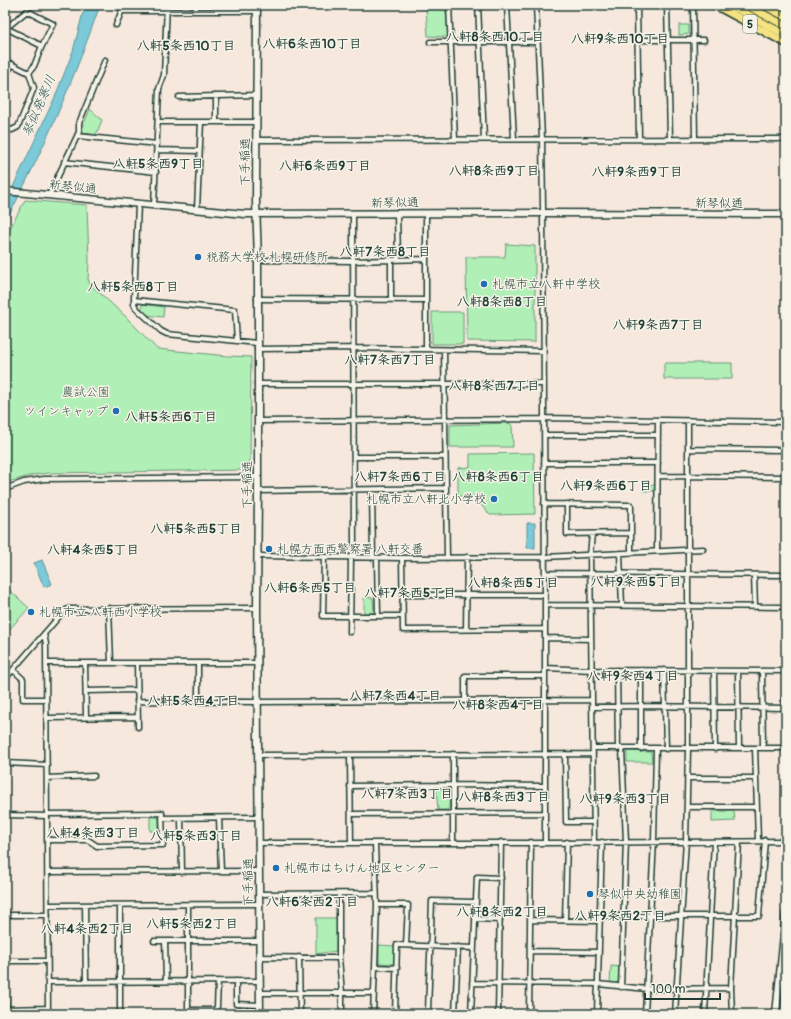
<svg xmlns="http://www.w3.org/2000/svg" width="791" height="1019" font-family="Pangolin,'Klee One',sans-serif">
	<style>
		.green { fill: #b0f0b7; stroke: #689676 }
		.water { fill: #7ccad9; stroke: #579297 }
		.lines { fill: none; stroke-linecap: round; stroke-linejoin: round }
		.street-casing { stroke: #1f3d34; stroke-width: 7 }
		.secondary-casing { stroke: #1f3d34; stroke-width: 9 }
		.highway-casing { stroke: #1f3d34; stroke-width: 10 }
		.street { stroke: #f7f3e8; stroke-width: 4 }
		.secondary { stroke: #f7f3e8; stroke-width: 6 }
		.highway { stroke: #f5e382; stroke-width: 7 }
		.poi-dot { fill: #1f6fb2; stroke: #f7f3e8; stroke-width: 1.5 }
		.labels { text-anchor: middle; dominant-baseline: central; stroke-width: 3; stroke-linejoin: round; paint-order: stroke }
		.shield { fill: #f7f3e8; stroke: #60746a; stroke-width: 1 }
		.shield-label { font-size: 11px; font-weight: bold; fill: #1f3d34 }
		.street-label { font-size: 12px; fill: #1f3d34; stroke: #f7f3e8 }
		.poi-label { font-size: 12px; fill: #1f3d34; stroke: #f7f3e8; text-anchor: start }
		.park-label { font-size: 12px; fill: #355848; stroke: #f7f3e8 }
		.neighbourhood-label { font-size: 13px; font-weight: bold; fill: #1f3d34; stroke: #f7f3e8 }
		.water-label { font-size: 13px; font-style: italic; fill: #325955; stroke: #f7f3e8 }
	</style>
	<rect width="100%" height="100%" fill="#f7e8dd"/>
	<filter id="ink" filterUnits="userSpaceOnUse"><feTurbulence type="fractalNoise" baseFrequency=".025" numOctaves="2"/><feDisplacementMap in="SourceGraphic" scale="8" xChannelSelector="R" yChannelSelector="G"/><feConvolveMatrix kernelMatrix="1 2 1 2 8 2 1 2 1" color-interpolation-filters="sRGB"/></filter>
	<g filter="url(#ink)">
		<!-- green -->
		<path class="green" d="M426,9H446L448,35L446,37L428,36Z
			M679,25H689V34L679,35Z
			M90,109L102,120L96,135L84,133L82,129Z
			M25,200L87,205L89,262L88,279L90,284L125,316L157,349L228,356L251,357L250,465L246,470L48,473L33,475L5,483V238Z
			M506,244L535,246V342L467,341L466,257H505Z
			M142,304L164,307L163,317L146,315L142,309Z
			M432,312H463V344H432Z
			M664,363H732V379H664Z
			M509,423L512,425L513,447H450V425Z
			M534,453L535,514L490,515L473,496H458V468L470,467V454Z
			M786,453V474H781V454Z
			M644,484L655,485L654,491H643Z
			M5,586L29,608L5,634Z
			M364,597L373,598L374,612L373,613H364Z
			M627,751L651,752L652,762H627Z
			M436,788H448L450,790L449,808L447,810H438Z
			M712,811H734L735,821L712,822Z
			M150,817H159V831H150Z
			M316,918H337L336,951L316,954Z
			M379,945L395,946L394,964L379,963Z
			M611,966L621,967L620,985L610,984Z"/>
		<!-- water -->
		<path class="water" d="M85,5H100C74,80 42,153 5,223V204L55,97L73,51Z
			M527,523H535V548H527Z
			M42,560L52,584L44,587L34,563Z"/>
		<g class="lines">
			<defs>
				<path id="street" d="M196,5V11
					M449,5L455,139
					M478,5L484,139
					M507,5L514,139
					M536,5L542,139L543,208L545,605V842
					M637,5L639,139
					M667,5L670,139
					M693,5L695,139
					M122,11H257
					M116,25L124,5
					M6,28L42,46
					M5,29L27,11L53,24L42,46L34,66L29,73
					M637,40H704
					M430,42H537
					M5,61L29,73L34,88L18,127L12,130L5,129
					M5,77L12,64
					M179,97L257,95
					M158,122H256
					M216,122V96
					M77,136L157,144
					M256,140L786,139
					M157,150L199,151
					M64,162L156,172
					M49,195L79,132V123L105,60
					M138,204L134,298V304L136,308L161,331L167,334L257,343
					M154,205L159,89L164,75L167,5
					M197,209L201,122
					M397,214L398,259
					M353,215L354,557
					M258,260L353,261L426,259
					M391,260V300
					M257,299L426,300
					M134,300L235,310L237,341
					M257,349L353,348L543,351
					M426,349V214
					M444,350L447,558
					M257,384H543
					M543,418L786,422
					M258,421L543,419
					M544,435H658
					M689,449L786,450
					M354,457H445
					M544,463H658
					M658,476L786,477
					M5,489L24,482L44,479L258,477
					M372,490L373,557
					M258,491L446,488
					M544,504L631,505V553
					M567,504V534L631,533
					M592,534L590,555L594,842
					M657,551L658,420
					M620,553L622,606
					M257,556L402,558L545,557L703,549
					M324,557L323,616H403
					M377,558L378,616
					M402,558L403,630L545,629
					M545,573L786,575
					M754,575L755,607
					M403,595H545
					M545,605L786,607
					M109,608L111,663
					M466,629L467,557
					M350,632L351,557
					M44,634L46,644L48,1014
					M545,638L591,639
					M46,663H257
					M85,663L86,717
					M137,663L138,727
					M198,663V701
					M545,668L592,670L786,671
					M13,670L23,679V699H46
					M617,670L618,749
					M641,670V749
					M664,670L666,749
					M714,671L715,749
					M738,671L739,748
					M762,671L763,748
					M5,679L63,612L68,609L257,608
					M86,691L137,690
					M137,701L257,702L592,700
					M465,701V676H545
					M592,707L640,706L786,708
					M47,718L138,717
					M593,748H786L785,708V671
					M755,748L758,840
					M565,754L566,822H593
					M258,755L593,754
					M350,755L351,843
					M5,763L47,765
					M47,778L94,776
					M687,778H756
					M350,786L453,785L545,786
					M687,807H757
					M47,814L162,813L163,845L97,846L88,840H47
					M351,814L545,813
					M5,815L47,816
					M162,818L258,817
					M181,818L182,872
					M219,818L221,872
					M453,842V754
					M258,843H551L786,841
					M48,872L259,871
					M259,894L376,893
					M339,894V958L342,993V1014
					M48,905L259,904
					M85,905L86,982
					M188,905V1014
					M377,905H408L406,945
					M5,915H48
					M600,916H759L765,840
					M475,919L500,920
					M530,920L600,921
					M565,920L567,842
					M154,941H259
					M165,941L166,981
					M530,951L599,952
					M259,957L339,958
					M299,957L300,1014
					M5,961H47
					M375,967L397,968
					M5,968L6,1009
					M236,981V1004L260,1005
					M48,982L260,981
					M472,983L598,984L647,989L731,988
					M621,987L626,841L622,749
					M260,993H373
					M5,1009L48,1008
					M188,1010H215
					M120,1014V905
					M213,1014L217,1007L218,981
					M373,1014L375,967L377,905L375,843
					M395,1014L397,945L473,948
					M426,1014L428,1011L432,901L475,902
					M455,1014L458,947
					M471,1014L477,877L501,878
					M498,1014L501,842
					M529,1014L531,842
					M597,1014L602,842
					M645,1014L654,841L656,749
					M675,1014L686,841L688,749V421
					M705,1014L714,842
					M732,1014L731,988L739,842"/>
				<path id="secondary" d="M257,5L256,202L258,260V491L257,608L260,1014
					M5,191L245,214L548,213L786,214
					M776,1014L786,914"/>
				<path id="highway" d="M715,5L786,43
					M730,5L786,35
					M746,5L786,26
					M763,5L786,17"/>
			</defs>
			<!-- street casing -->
			<use href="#street" class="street-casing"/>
			<!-- secondary casing -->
			<use href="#secondary" class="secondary-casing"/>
			<!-- highway casing -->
			<use href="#highway" class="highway-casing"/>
			<!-- street -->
			<use href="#street" class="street"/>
			<!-- secondary -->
			<use href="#secondary" class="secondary"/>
			<!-- highway -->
			<use href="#highway" class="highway"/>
		</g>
	</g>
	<!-- markers -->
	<g class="poi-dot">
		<circle cx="198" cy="257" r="4"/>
		<circle cx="484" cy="284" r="4"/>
		<circle cx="116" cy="411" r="4"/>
		<circle cx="494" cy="499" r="4"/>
		<circle cx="269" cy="549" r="4"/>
		<circle cx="31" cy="612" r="4"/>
		<circle cx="276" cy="868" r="4"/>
		<circle cx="590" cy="894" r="4"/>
	</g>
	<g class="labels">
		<!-- shield labels -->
		<rect class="shield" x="743" y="15" width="14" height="18" rx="3"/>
		<g class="shield-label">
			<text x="750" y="24">5</text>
		</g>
		<!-- street labels -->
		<g class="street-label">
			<text transform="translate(245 162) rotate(-90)">下手稲通</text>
			<text transform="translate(73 187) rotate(6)">新琴似通</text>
			<text transform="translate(395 203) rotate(-1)">新琴似通</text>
			<text x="719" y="203">新琴似通</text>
			<text transform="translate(247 485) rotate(-90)">下手稲通</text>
			<text transform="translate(248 882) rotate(-90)">下手稲通</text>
		</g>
		<!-- poi labels -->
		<g class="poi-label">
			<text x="206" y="257">税務大学校 札幌研修所</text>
			<text x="492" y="284">札幌市立八軒中学校</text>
			<text x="108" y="411" text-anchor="end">ツインキャップ</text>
			<text x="486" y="499" text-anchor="end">札幌市立八軒北小学校</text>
			<text x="277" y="549">札幌方面西警察署 八軒交番</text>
			<text x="39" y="612">札幌市立 八軒西小学校</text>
			<text x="284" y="868">札幌市はちけん地区センター</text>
			<text x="598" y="894">琴似中央幼稚園</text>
		</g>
		<!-- park labels -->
		<g class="park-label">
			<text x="86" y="392">農試公園</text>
		</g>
		<!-- neighbourhood labels -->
		<g class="neighbourhood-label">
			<text x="495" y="37">八軒8条西10丁目</text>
			<text x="620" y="39">八軒9条西10丁目</text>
			<text x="312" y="44">八軒6条西10丁目</text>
			<text x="186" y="46">八軒5条西10丁目</text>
			<text x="158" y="164">八軒5条西9丁目</text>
			<text x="325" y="166">八軒6条西9丁目</text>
			<text x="494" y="171">八軒8条西9丁目</text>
			<text x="637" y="172">八軒9条西9丁目</text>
			<text x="385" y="252">八軒7条西8丁目</text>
			<text x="133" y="287">八軒5条西8丁目</text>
			<text x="502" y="302">八軒8条西8丁目</text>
			<text x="658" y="325">八軒9条西7丁目</text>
			<text x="390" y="360">八軒7条西7丁目</text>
			<text x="494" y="386">八軒8条西7丁目</text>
			<text x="171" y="417">八軒5条西6丁目</text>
			<text x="400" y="477">八軒7条西6丁目</text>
			<text x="498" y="477">八軒8条西6丁目</text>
			<text x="606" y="486">八軒9条西6丁目</text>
			<text x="196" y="529">八軒5条西5丁目</text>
			<text x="93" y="550">八軒4条西5丁目</text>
			<text x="636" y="582">八軒9条西5丁目</text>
			<text x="513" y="583">八軒8条西5丁目</text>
			<text x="310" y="588">八軒6条西5丁目</text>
			<text x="410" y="593">八軒7条西5丁目</text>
			<text x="633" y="676">八軒9条西4丁目</text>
			<text x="395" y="696">八軒7条西4丁目</text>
			<text x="193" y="701">八軒5条西4丁目</text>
			<text x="498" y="705">八軒8条西4丁目</text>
			<text x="407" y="794">八軒7条西3丁目</text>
			<text x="504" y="797">八軒8条西3丁目</text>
			<text x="625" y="799">八軒9条西3丁目</text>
			<text x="93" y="833">八軒4条西3丁目</text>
			<text x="196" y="836">八軒5条西3丁目</text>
			<text x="312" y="902">八軒6条西2丁目</text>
			<text x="502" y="912">八軒8条西2丁目</text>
			<text x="620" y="916">八軒9条西2丁目</text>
			<text x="192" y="924">八軒5条西2丁目</text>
			<text x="87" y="929">八軒4条西2丁目</text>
		</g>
		<!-- water labels -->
		<g class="water-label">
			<text transform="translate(39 106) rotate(-67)">琴似発寒川</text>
		</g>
	</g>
	<!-- margin -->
	<rect width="791" height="1019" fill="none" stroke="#f7f3e8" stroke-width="20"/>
	<rect x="10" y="10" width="771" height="999" fill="none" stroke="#1f3d34" stroke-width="1.5" filter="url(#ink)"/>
	<!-- scale -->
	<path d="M645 993v6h75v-6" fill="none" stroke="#1f3d34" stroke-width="2"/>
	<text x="651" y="993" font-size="12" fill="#1f3d34" stroke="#f7f3e8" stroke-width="3" paint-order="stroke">100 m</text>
</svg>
